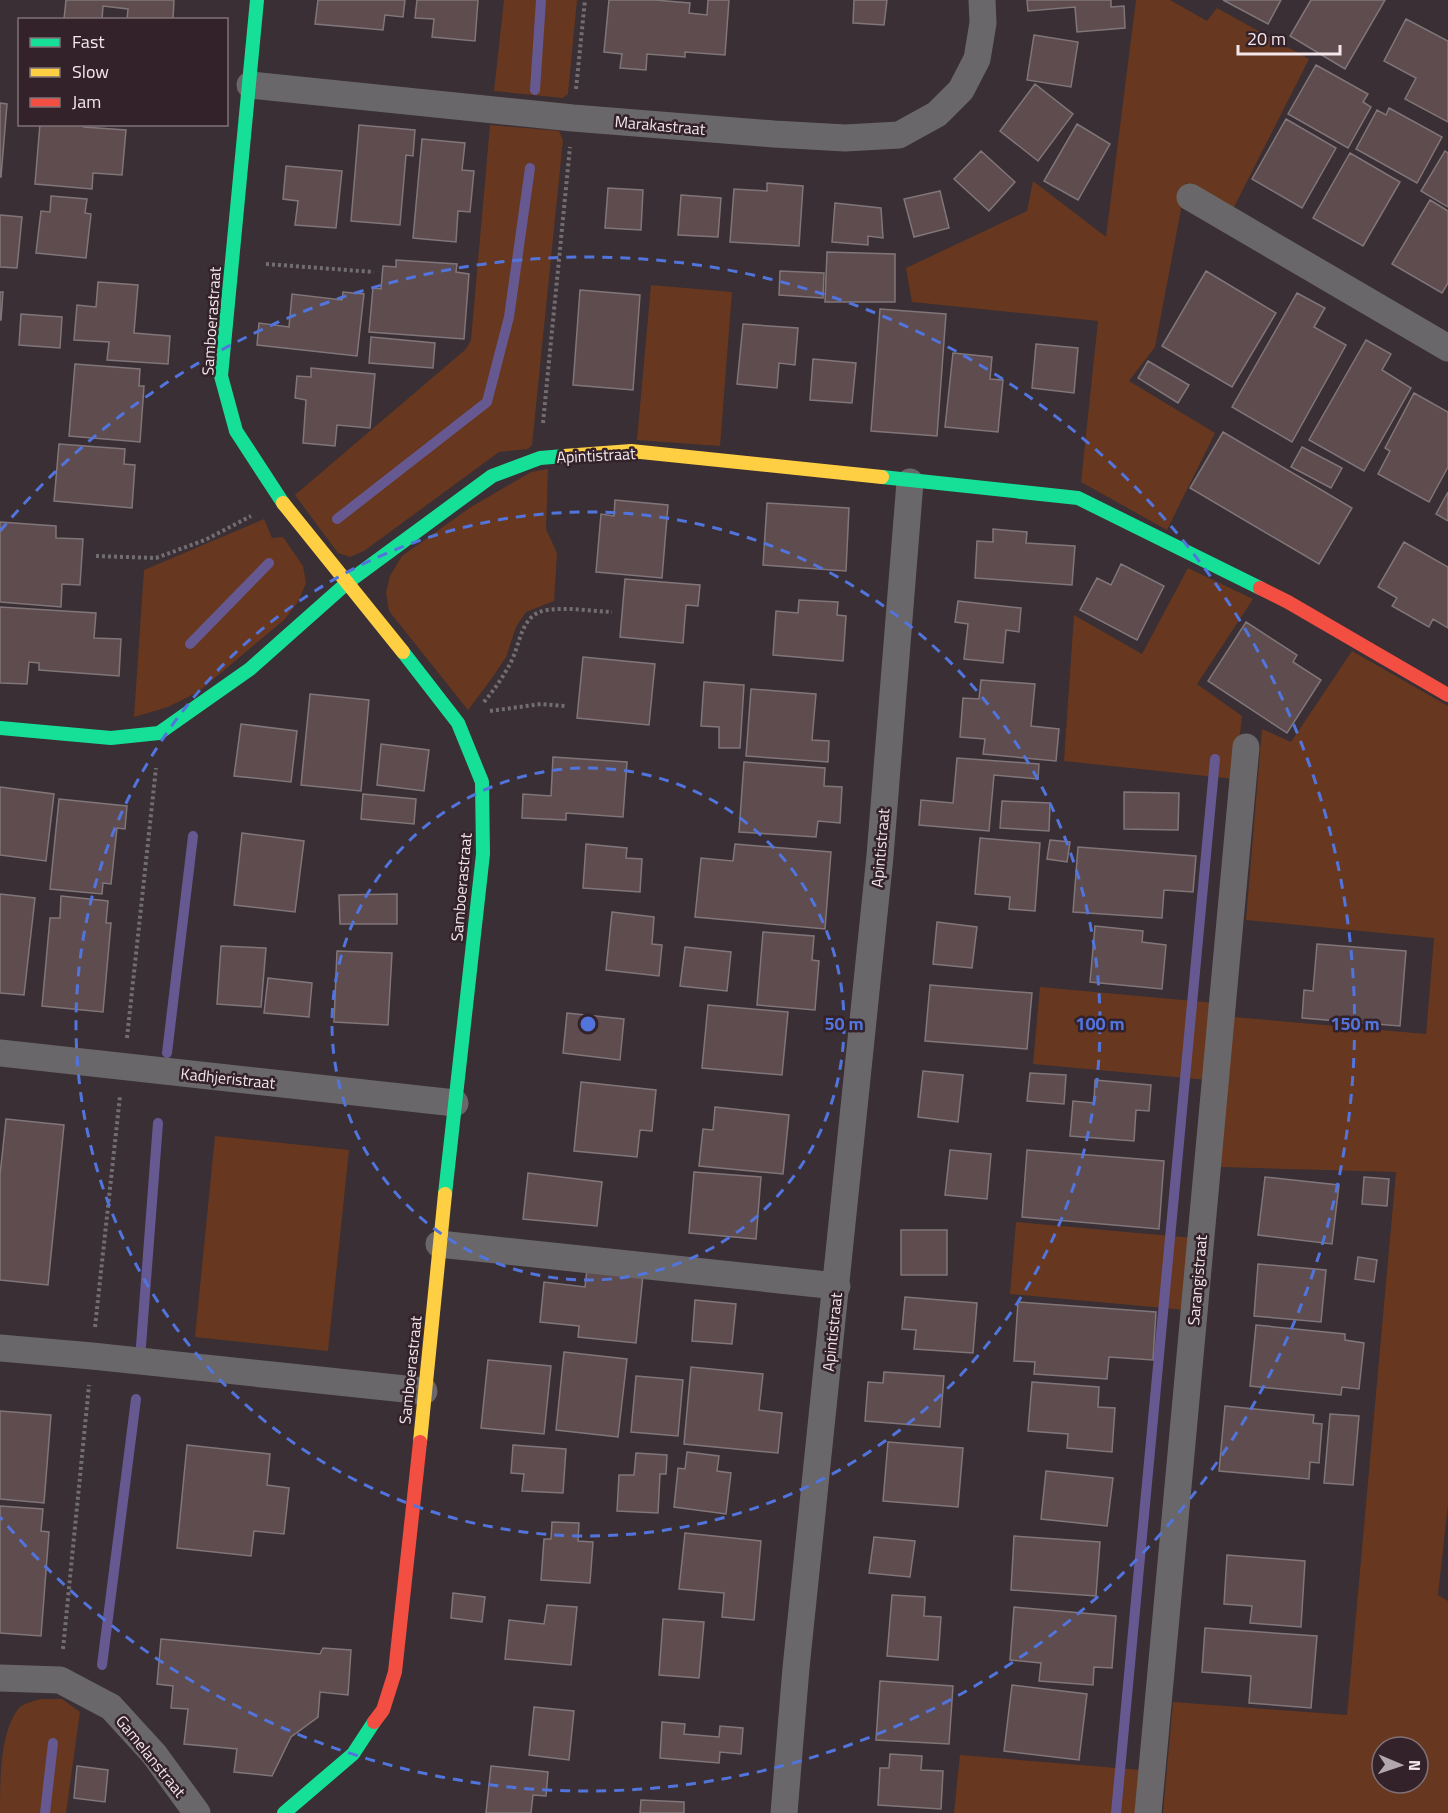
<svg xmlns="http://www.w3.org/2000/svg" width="1448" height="1813" font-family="'Titillium Web',sans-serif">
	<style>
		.green { fill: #67381f; fill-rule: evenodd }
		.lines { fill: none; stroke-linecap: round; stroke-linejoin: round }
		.stream { stroke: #665992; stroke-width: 10 }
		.building { fill: #5f4c4f; stroke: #807679; stroke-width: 1.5 }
		.path { stroke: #726d70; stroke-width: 4; stroke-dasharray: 3 3; stroke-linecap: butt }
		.street { stroke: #6a676a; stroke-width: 27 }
		.fast { stroke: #16e098; stroke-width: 14 }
		.slow { stroke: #ffcf43; stroke-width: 14 }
		.jam { stroke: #f24e42; stroke-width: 14 }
		.ring { fill: none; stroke: #5274dd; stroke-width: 3; stroke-dasharray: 10 8 }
		.labels { text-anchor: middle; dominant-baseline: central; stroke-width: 5; stroke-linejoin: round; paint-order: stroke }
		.street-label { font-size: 16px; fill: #f3e7ec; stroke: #332229 }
		.centre { fill: #5274dd; stroke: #332229; stroke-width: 3 }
		.ring-label { font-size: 18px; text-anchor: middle; font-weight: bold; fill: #5274dd; stroke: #332229; stroke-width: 5; stroke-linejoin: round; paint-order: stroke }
	</style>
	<rect width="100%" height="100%" fill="#392f34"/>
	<!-- green -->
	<path class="green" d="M504,0H577L568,94L563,98L494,91Z
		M1136,0H1170L1207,21L1217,8L1309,59L1233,209L1186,183L1155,347L1129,381L1215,433L1167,530L1081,482L1098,321L912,302L906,268L1027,211L1033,181L1106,237Z
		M490,125L559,131L563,140L532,445L528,449L499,452L364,551L350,557L338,553L295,495L466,349L471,340Z
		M651,285L732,292L720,446L637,440Z
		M548,469L546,529L557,553L554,601L526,612L516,627L506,657L492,678L468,710L389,611L386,593L390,576L402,556L471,507L531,472Z
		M264,519L272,538L283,537L303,566L306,583L298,602L284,620L198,692L168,707L134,717L144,570Z
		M1188,568L1253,599L1197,684L1242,716L1235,779L1064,761L1074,615L1142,654Z
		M1352,651L1448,706V1505L1438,1595L1448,1601V1813H1163L1173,1702L1347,1715L1396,1172L1220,1167L1234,1017L1426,1034L1434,938L1246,920L1262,729L1291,742ZM1382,1747H1418V1783H1382Z
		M1040,987L1215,1003L1208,1080L1033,1064Z
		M215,1136L349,1150L328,1351L195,1337Z
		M1016,1222L1193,1238L1186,1310L1010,1294Z
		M41,1699H62L80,1712L66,1813H0C0,1780 0,1731 19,1708C24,1703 34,1701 41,1699Z
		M960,1755L1141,1770L1138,1813H954Z"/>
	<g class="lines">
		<!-- stream -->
		<path class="stream" d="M535,90L541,0
			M337,519L487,402L509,317L530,168
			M190,644L269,563
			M167,1053L193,836
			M141,1346L158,1123
			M102,1665L136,1399
			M45,1813L53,1743
			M1116,1813L1215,759"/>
	</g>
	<!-- building -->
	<path class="building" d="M66,0H174L173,20L127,19L128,9L103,6L102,20L64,19Z
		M318,0H405L403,17L385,15L383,30L315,24Z
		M417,0H478L475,41L432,37L434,19L415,18Z
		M609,0H655L690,3L689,13L707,15L708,0H729L725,55L685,52V57L647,54L646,70L620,68L622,54L604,52Z
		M854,0H887L884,25L853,23Z
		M1027,0H1111V7L1124,6L1125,28L1077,32L1075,7L1028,11Z
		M1223,0H1281L1268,24Z
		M1311,0H1385L1345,69L1290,36Z
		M1406,19L1448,41V122L1405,99L1416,78L1384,61Z
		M1034,35L1078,42L1071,87L1027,80Z
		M1316,65L1368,94L1363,102L1371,107L1348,148L1288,114Z
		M1035,84L1073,114L1038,161L1000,131Z
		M0,103L7,104L1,177H0Z
		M1389,108L1442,137L1417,183L1356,149L1377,110L1386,115Z
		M1286,119L1336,148L1302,208L1252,179Z
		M40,124H84V127L126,130L122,175L93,173L92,189L35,184Z
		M1077,124L1110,144L1078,200L1044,181Z
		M359,125L415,130L413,156L406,155L400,225L351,221Z
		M422,139L465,143L462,170L474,171L470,212L458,211L456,242L413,238Z
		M981,151L1015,182L989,211L954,179Z
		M1445,151L1448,153V207L1421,191Z
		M1350,153L1400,182L1363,246L1313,218Z
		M286,166L342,171L336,228L295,225L298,201L283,199Z
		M767,183L803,186L799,246L730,242L734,189L767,191Z
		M608,188L643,190L641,230L605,228Z
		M940,191L949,228L914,237L904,199Z
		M681,195L721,198L718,237L678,235Z
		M51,196L87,199L85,213L91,214L86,258L36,253L41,211L50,212Z
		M1430,200L1448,211V283L1442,293L1392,264Z
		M835,203L881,208L883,238L868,236V245L832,242Z
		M0,215L22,217L17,268L0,267Z
		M827,252L895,254V302H825Z
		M396,260L457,264L456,272L469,274L464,339L369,332L373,288L381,289L383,266L396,267Z
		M780,271L824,273L823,298L779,295Z
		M1206,271L1276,313L1232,387L1162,346Z
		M98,282L138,285L134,333L170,336L168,364L107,360L109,342L74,340L77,305L96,307Z
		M580,290L640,295L633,390L573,385Z
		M0,292H3L1,320H0Z
		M343,292L364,294L357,356L257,345L259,323L289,327L292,294L342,300Z
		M1297,293L1325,308L1314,327L1346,345L1292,442L1232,407Z
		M880,309L946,314L937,436L871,431Z
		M21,314L62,317L60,348L19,345Z
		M743,324L798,328L795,365L779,363L777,388L737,384Z
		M371,337L435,343L433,368L369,363Z
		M1366,340L1391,354L1382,370L1411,388L1364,471L1309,440Z
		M1036,344L1078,348L1074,393L1032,388Z
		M953,353L992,357L990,379L1003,380L998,432L945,427Z
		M813,359L856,363L852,403L810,400Z
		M1148,361L1189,385L1178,403L1138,378Z
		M75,364L140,369L139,386H144L140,442L69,436Z
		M311,368L375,374L370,428L337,425L335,446L303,443L306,400L295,398L297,376L311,377Z
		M1414,393L1448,412V467L1429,502L1378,474L1390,451L1385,448Z
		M1223,432L1352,508L1319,564L1190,488Z
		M59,444L125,449L124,464L135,465L132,508L54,501Z
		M1302,447L1342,468L1331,488L1291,467Z
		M1448,492V521L1436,514Z
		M615,500L668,505L662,578L596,572L601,514L614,516Z
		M767,503L849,508L846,571L763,565Z
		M0,522L56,526V538L83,539L80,585L62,584L61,607L0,602Z
		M993,529L1027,532L1026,543L1075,546L1072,585L975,578L977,541L993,542Z
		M1404,542L1448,567V628L1433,619L1429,627L1392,606L1397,598L1378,587Z
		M1121,564L1164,586L1137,640L1080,610L1097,578L1111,585Z
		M625,579L700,585L698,606L686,605L683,643L620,637Z
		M799,600L838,602L837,615L846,616L843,661L773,655L776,611L798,613Z
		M958,601L1021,608L1019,632L1006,630L1003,663L964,659L968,624L955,622Z
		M0,607L96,613L94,638L121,639L119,676L39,670V663L29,662L27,684L0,683Z
		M1246,622L1297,655L1293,662L1321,680L1287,733L1208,681Z
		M583,657L655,664L649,725L577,718Z
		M981,680L1035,684L1031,726L1059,729L1056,761L983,754L985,739L960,737L963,698L979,699Z
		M704,682L744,685L740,748H719V727L701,726Z
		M751,689L816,694L812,740L829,741L828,762L746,756Z
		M310,694L369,700L361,791L301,785Z
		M241,724L297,731L291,782L234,776Z
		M381,744L429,750L424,791L377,785Z
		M553,757L627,762L623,817L566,813V820L522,818L523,794L551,796Z
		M957,758L1039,764L1038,779L994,775L989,831L919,825L921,800L953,803Z
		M744,762L825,768L824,786L842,787L840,823L818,821L816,837L739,832Z
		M0,787L54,794L46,861L0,855Z
		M1124,792L1179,793L1178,830L1124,829Z
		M363,794L416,799L414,824L361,819Z
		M59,799L127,806L125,829L117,828L111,884L103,883L102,894L50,889Z
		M1002,801L1050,803L1049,831L1000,828Z
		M242,833L304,841L295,912L234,905Z
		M980,838L1040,843L1035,911L1009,909L1010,897L975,894Z
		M1050,840L1070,842L1067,862L1047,859Z
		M586,844L627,848L626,858L642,859L640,892L583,888Z
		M735,844L831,852L825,929L695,917L701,858L733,861Z
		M1078,847L1196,856L1193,892L1164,890L1162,918L1073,912Z
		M0,894L35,898L24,995L0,993Z
		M397,894V924H340L339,895Z
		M61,896L108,901L106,923H111L103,1012L42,1006L50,918H60Z
		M612,912L654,917L652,944L662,945L659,976L606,970Z
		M937,922L977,927L972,968L933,964Z
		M1095,926L1143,931L1142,942L1166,945L1162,989L1090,982Z
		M763,932L814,936L812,960L819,961L815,1010L757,1005Z
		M1317,944L1406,951L1400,1026L1302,1018L1304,990L1313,991Z
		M221,946L266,948L261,1007L217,1004Z
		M685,947L731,952L727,991L680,986Z
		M337,951L392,953L388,1025L334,1022Z
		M268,978L312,983L309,1017L264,1013Z
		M930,985L1032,993L1027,1049L925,1041Z
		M708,1005L788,1012L782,1075L702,1068Z
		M567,1013L624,1019L620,1060L563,1053Z
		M923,1071L963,1075L958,1122L918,1117Z
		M1030,1073L1066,1075L1064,1104L1027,1101Z
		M1095,1080L1151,1085L1149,1111L1136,1110L1134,1141L1070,1136L1073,1101L1094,1103Z
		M581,1082L656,1090L652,1131L640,1130L637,1157L574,1151Z
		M715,1107L789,1115L783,1174L699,1166L703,1129L713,1130Z
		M6,1119L64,1125L48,1285L0,1280V1175Z
		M950,1150L991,1154L987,1199L945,1195Z
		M1027,1150L1164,1161L1159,1229L1022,1217Z
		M694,1172L761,1177L756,1239L689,1233Z
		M528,1173L602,1182L597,1226L523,1219Z
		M1265,1177L1339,1185L1332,1244L1258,1235Z
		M1364,1177L1389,1179L1387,1206L1362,1204Z
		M901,1230H947V1275H901Z
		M1358,1257L1377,1260L1374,1282L1355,1279Z
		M1258,1264L1326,1270L1321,1322L1254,1316Z
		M587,1269L643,1275L636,1343L578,1337L579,1326L540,1322L544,1282L585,1287Z
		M905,1297L977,1303L973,1353L914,1349L916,1330L902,1329Z
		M695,1300L736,1304L732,1344L692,1341Z
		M1018,1302L1156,1312L1153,1360L1109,1357L1107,1379L1034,1374L1035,1362L1014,1361Z
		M1256,1325L1345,1334V1340L1364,1343L1359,1389L1342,1387L1341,1395L1250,1386Z
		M564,1352L627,1359L618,1437L556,1430Z
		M488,1360L551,1366L544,1434L481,1428Z
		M691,1367L763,1374L759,1410L782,1413L778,1453L684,1444Z
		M884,1372L944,1376L940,1427L865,1421L868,1382L883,1383Z
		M636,1376L683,1380L678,1436L631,1432Z
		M1032,1382L1099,1387L1098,1407L1115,1408L1112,1452L1067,1448L1068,1434L1028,1431Z
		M1225,1406L1314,1415L1313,1423L1322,1424L1319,1463L1310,1462L1309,1479L1219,1471Z
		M0,1411L51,1415L44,1503L0,1499Z
		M1330,1414L1359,1416L1353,1485L1324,1483Z
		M888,1442L963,1448L958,1507L883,1501Z
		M187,1445L270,1454L267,1485L289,1488L284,1534L254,1531L251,1556L177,1548Z
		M513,1445L566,1449L563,1493L522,1491L524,1474L511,1473Z
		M687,1452L719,1456L717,1471L731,1473L726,1514L674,1507L678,1468L685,1469Z
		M636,1453L667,1455L666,1474H660L658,1513L617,1511L619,1475H634Z
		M1046,1471L1113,1478L1107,1526L1041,1519Z
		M0,1506L43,1509L41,1531L49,1532L41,1636L0,1633Z
		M552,1522L579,1523L578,1541L593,1542L590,1583L541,1580L544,1539H551Z
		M685,1533L761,1541L754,1620L722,1617L724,1593L679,1589Z
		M1014,1536L1100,1542L1096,1596L1011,1590Z
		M874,1537L915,1541L910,1577L869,1573Z
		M1227,1555L1305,1561L1301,1627L1250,1623L1252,1606L1224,1604Z
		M453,1593L485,1597L482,1622L451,1618Z
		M892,1595L925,1597L924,1616L941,1617L938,1660L887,1656Z
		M547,1605L577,1607L571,1665L505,1659L509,1620L544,1624Z
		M1014,1607L1116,1616L1112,1668L1094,1667L1093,1685L1039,1681L1041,1663L1010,1660Z
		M663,1619L704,1622L699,1678L659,1675Z
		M1205,1628L1317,1636L1311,1708L1249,1703L1251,1676L1202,1672Z
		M161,1639L320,1654L323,1648L351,1650L348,1695L320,1692L318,1717L291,1737L272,1776L234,1772L237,1749L184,1744L188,1709L171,1708L173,1686L157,1684Z
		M880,1681L953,1686L949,1744L876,1740Z
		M1012,1685L1087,1694L1079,1760L1004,1751Z
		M534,1707L574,1711L569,1760L529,1755Z
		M662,1722L685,1724L684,1734L719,1737L720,1726L743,1728L741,1754L720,1752L719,1763L660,1758Z
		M890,1754L922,1756L921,1770L943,1771L941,1809L878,1805L880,1768H889Z
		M77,1766L108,1770L105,1802L74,1798Z
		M491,1766L548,1772L546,1796L533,1795L531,1813H486Z
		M641,1800L684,1802V1813H640Z"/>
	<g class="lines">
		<!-- path -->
		<path class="path" d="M576,89L585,0
			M266,264L374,272
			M543,423L570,147
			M96,556L156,558L205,540L251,516
			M484,702C494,690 503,677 510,664C521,644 520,614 547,610C568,607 591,611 612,612
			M490,711L541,704L565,706
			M127,1038L156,768
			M95,1327L120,1096
			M63,1649L89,1385"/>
		<!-- street -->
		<path class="street" d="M250,85L573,118L774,134L845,138L899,135L937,114L961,90L977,59L983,23L982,0
			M1190,197L1448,348
			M0,1053L455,1103
			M439,1244L837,1286
			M0,1348L92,1356L424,1391
			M0,1678L60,1680L111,1707L154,1754L197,1813
			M784,1813L796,1668L880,856L910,482
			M1148,1813L1246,747"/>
		<!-- fast -->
		<path class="fast" d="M257,0L221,376L236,431L283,503
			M882,477L1078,498L1260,588
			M403,652L458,723L482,782L483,854L445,1194
			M0,728L111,738L159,733L250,669L348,582L492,476L540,458L564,456
			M284,1813L353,1754L374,1722"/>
		<!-- slow -->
		<path class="slow" d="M564,456L631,451L882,477
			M283,503L403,652
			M420,1442L445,1194"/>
		<!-- jam -->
		<path class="jam" d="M1260,588L1288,602L1448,695
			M374,1722L383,1710L395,1672L420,1442"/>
	</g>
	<!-- distance rings -->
	<g class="ring">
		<circle cx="588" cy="1024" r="256"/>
		<circle cx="588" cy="1024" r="512"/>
		<path d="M0 531A767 767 0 1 1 0 1517"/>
	</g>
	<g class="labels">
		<!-- street labels -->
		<g class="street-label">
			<text transform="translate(660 125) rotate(5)">Marakastraat</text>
			<text transform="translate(211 321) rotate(-86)">Samboerastraat</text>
			<text transform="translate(596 455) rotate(-3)">Apintistraat</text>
			<text transform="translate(880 848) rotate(-85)">Apintistraat</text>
			<text transform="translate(461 887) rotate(-85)">Samboerastraat</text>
			<text transform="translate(228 1078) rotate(6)">Kadhjeristraat</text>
			<text transform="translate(1197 1280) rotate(-85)">Sarangistraat</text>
			<text transform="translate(832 1332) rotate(-84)">Apintistraat</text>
			<text transform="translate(410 1370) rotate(-84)">Samboerastraat</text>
			<text transform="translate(151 1756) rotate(51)">Gamelanstraat</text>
		</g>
	</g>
	<circle cx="588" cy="1024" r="9" class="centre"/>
	<g class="ring-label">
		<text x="844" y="1030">50 m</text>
		<text x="1100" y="1030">100 m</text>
		<text x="1355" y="1030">150 m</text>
	</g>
	<!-- legend -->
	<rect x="18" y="18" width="210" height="108" fill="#332229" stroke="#807177" stroke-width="1.5"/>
	<rect x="30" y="38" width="30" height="9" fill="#16e098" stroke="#807177" stroke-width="1.5"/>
	<text x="72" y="48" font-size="18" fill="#f3e7ec">Fast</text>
	<rect x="30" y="68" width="30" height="9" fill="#ffcf43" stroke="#807177" stroke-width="1.5"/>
	<text x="72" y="78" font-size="18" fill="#f3e7ec">Slow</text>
	<rect x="30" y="98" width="30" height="9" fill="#f24e42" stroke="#807177" stroke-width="1.5"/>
	<text x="72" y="108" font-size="18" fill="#f3e7ec">Jam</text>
	<!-- north arrow -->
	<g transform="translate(1400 1765) rotate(92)"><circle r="28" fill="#332229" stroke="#807177" stroke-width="1.5"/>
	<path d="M0-4.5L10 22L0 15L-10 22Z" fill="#b2a7ac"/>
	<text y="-9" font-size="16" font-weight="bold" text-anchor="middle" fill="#f3e7ec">N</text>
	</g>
	<!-- scale -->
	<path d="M1238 45v9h102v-9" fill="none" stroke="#f3e7ec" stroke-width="3"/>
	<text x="1247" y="45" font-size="18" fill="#f3e7ec" stroke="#332229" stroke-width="4.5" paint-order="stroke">20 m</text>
</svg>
